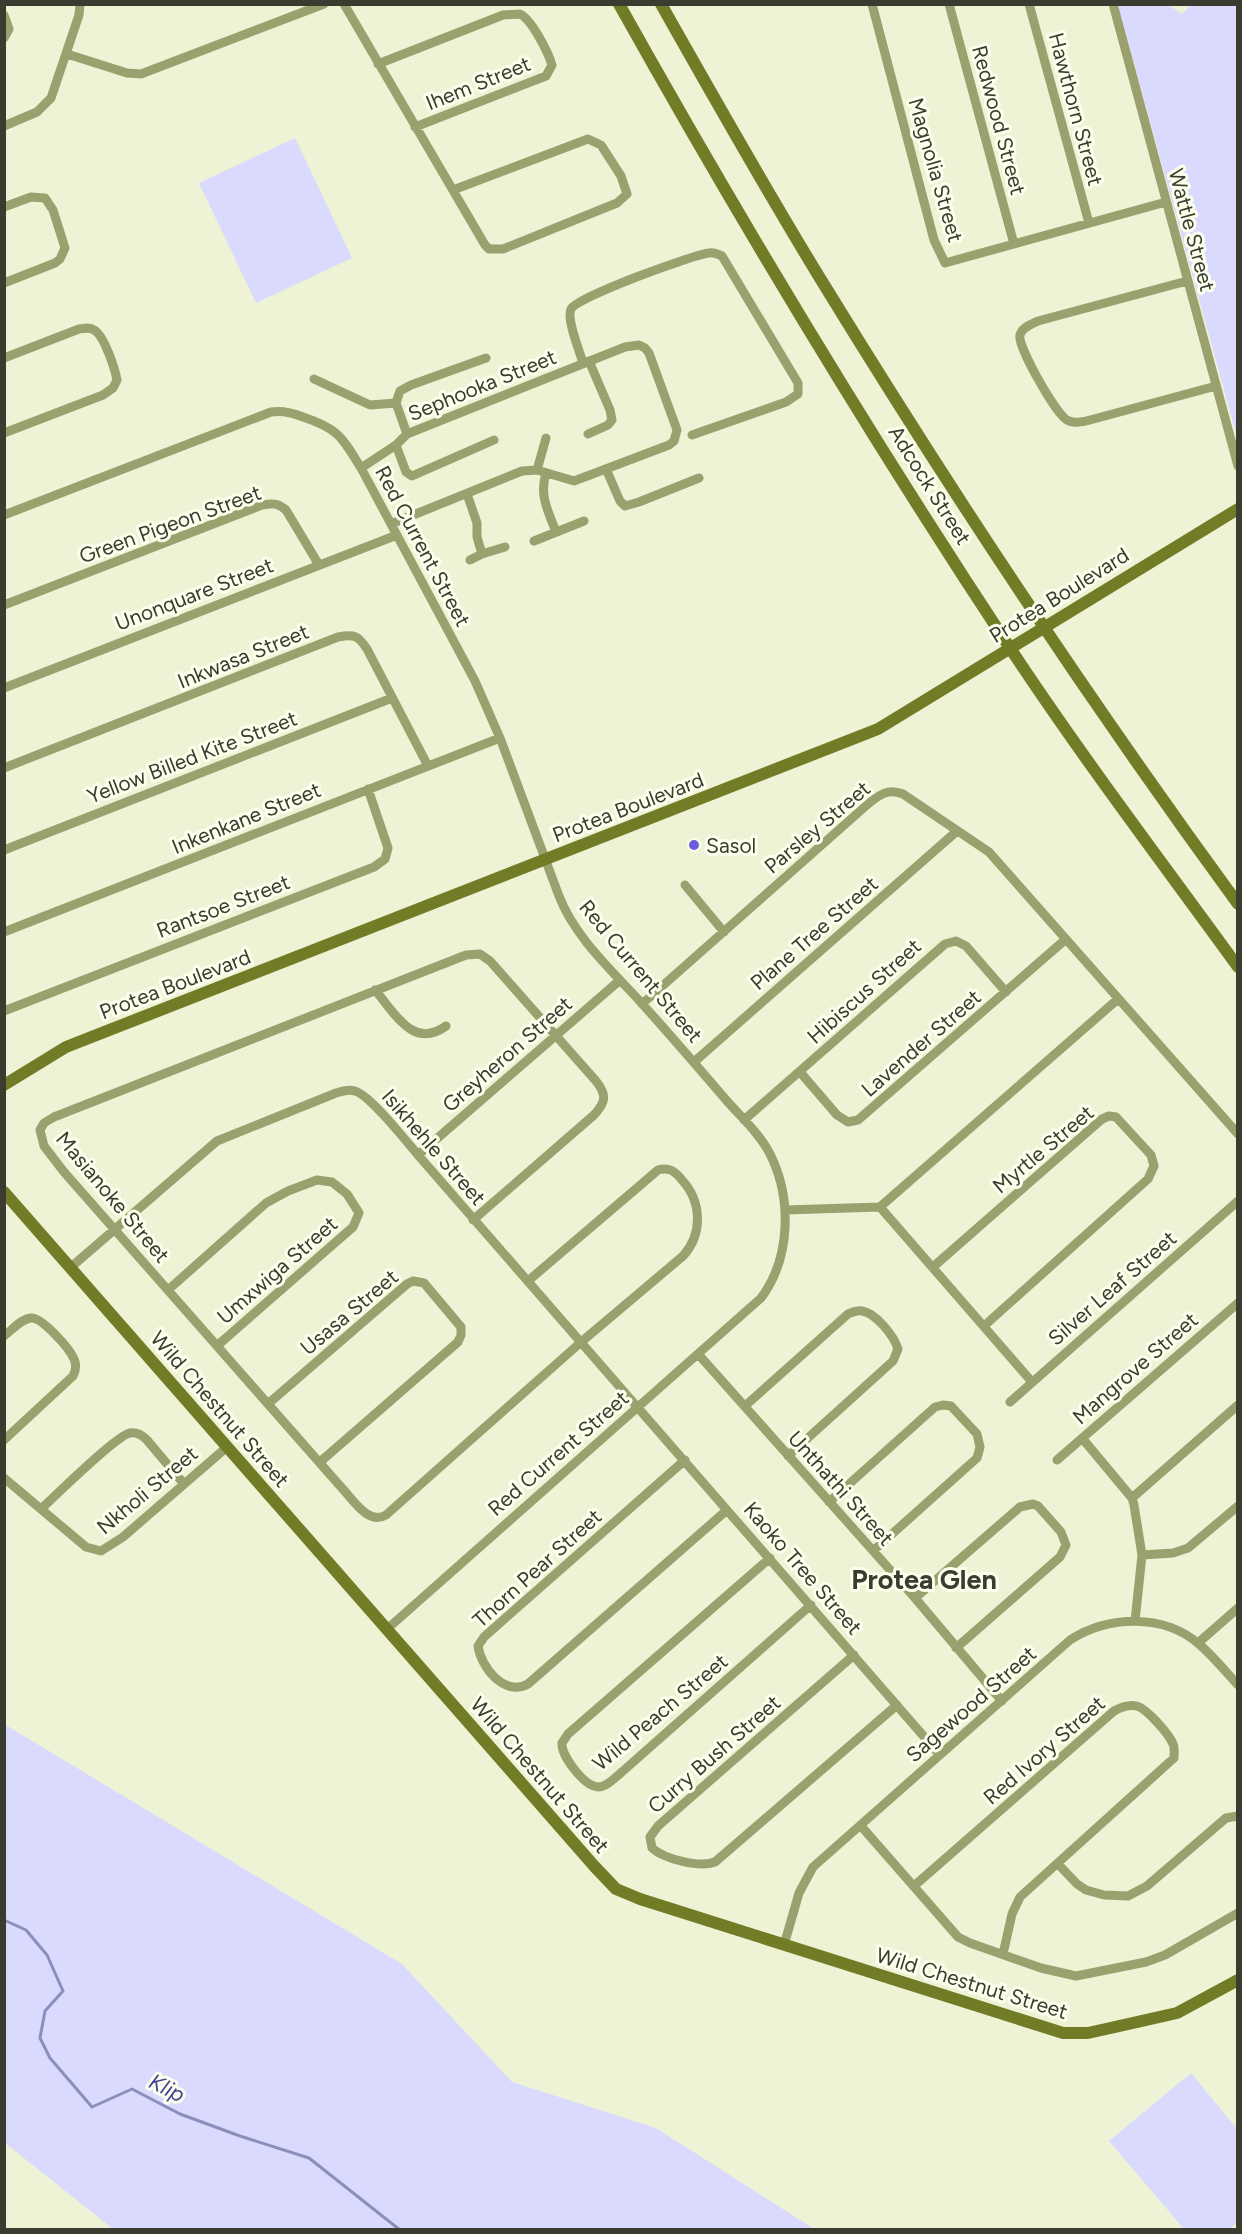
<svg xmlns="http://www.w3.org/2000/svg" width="1242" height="2234" font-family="Figtree,sans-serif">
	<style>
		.green { fill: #d9dafe }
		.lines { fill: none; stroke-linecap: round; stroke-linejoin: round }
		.stream { stroke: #8d8ebc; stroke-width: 3 }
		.street { stroke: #9aa16e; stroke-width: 9 }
		.secondary { stroke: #727b25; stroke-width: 12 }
		.poi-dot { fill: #6b5fd9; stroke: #fbffec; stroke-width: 2 }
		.labels { text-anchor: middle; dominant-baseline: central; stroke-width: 6; stroke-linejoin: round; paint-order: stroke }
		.street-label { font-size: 21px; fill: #3a3c30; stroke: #fbffec }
		.poi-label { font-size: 21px; fill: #3a3c30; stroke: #fbffec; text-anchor: start }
		.water-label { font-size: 22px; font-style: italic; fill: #494294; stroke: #fbffec }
		.district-label { font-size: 27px; font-weight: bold; fill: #3a3c30; stroke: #fbffec }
	</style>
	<rect width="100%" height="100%" fill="#edf3d4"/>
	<!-- green -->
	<path class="green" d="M1118,5H1169L1182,14L1191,5H1237V437Z
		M295,138L352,258L256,303L199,183Z
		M4,1724L402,1964L512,2082L656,2128L814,2229H113L5,2143Z
		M1191,2073L1237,2129V2223L1229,2229H1184L1109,2141Z"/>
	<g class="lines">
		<!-- stream -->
		<path class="stream" d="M4,1920L26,1930L47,1955L63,1991L45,2011L40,2038L50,2058L92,2107L132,2089L180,2114L240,2136L309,2158L400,2230"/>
		<!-- street -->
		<path class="street" d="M344,4L485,245L489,249H503L617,203L627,194L621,176L601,145L588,139L453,190
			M872,4L934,240L945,263L1166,202
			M949,4L1014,244
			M1029,4L1089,223
			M1113,4L1238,466
			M4,15L9,29L4,38
			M67,54L127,73L141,74L324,4
			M378,64L503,15L520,14C532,20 548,52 552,65L546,76L415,127
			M4,126L37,112L51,98L79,15L80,4
			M4,207L31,197L45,198L53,210L65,248L60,259L55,263L4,283
			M1187,281L1038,321C1032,324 1022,327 1020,335C1017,346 1056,414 1067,420C1073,424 1082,422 1090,420L1216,386
			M4,358L79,329C85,328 90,327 94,330C104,335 115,369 117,380L113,388L103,395L4,433
			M583,363C580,352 566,319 571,309C577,297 692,255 709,253C714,252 717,254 722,256L798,383V394L786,402L692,435
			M314,379L370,405L396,403
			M407,434L396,403L400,391L411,385L486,358
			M588,434L608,425L612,420L610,410L589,361
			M396,445L406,472L412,476L494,440
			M361,468L396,445L407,434L625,347L639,345L645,348L649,353L677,430L674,441L669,445L574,481L537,470L522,471L391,524
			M606,469L620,501L625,506L639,502L699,478
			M537,470L546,438
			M546,473C539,495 548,511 556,532
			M467,494L477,523V537L482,554
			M4,515L271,412C283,410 293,413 303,417C339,429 342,437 361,468L475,681L500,738L559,896C574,935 608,967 636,997C667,1031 697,1066 727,1101C741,1117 760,1134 770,1154C792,1198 791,1258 761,1298L386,1630
			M534,541L584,521
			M470,560L482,554L505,547
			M4,605L262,505C272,503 278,503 286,510L319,565
			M4,688L397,535
			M4,768L338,637C354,634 358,635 367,649L428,766
			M4,850L392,698
			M685,885L724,932
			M4,932L500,738
			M375,990C395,1013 413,1050 446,1026
			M642,1004L868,804C879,795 888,788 903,794L989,852L1238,1134
			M4,1011L374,867L385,859L388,848L368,789
			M694,1062L957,831
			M800,1072L837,1115L848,1122L858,1120L1066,939
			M744,1120L945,944L956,941L966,946L1006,992
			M418,1155L620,980
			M880,1207L1032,1382
			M785,1210L880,1207L1118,999
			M473,1220L594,1115C606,1102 607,1095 596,1081L490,961L480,954L466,955L54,1117L44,1123L40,1130L44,1146L64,1172L341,1487C352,1498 368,1526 386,1515L580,1343L683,1256C703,1234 702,1202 682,1180C675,1171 669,1167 658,1170L528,1281
			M933,1267L1102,1119L1109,1116L1116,1117L1151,1155L1154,1166L1148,1179L984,1326
			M70,1268L217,1141L336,1093C342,1091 349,1089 355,1091C370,1095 406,1141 418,1155L940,1755
			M168,1290L266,1203L288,1191L317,1180L332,1182L347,1194L359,1213L353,1227L218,1345
			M4,1336C12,1330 21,1319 31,1318C42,1317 70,1349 74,1359C77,1365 76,1370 73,1376L4,1440
			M699,1355L915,1598L1002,1701
			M1010,1402L1238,1201
			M269,1403L407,1284L413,1281L424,1283L461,1327V1335L458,1342L320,1462
			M745,1406L848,1314C853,1312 857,1310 862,1311C876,1313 894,1336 898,1349L893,1361L788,1456
			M1082,1438L1132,1498L1134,1505L1142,1555L1135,1621
			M685,1460L484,1637L478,1646C481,1667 504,1697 528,1684L727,1510
			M1057,1460L1238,1303
			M4,1478L86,1547L101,1551L123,1537L227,1447
			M1132,1498L1238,1405
			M829,1502L935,1407L943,1405L951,1406L977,1434L980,1447L977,1458L873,1551
			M41,1509C55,1496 117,1435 130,1433C137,1432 142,1435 147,1440L184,1484
			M1142,1555L1173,1553L1188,1548L1238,1506
			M770,1558L568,1734L562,1743C561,1756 584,1786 598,1787C605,1787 610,1782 615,1778L811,1605
			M915,1598L1020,1507L1033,1504L1038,1506L1061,1532L1066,1545L1060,1557L956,1648
			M1198,1643L1238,1608
			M854,1655L658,1826L650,1837L652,1848C664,1859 700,1868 715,1862L897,1705
			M861,1826L958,1937L970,1943L1041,1968L1076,1976L1146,1962L1165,1955L1238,1913
			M1058,1864L1077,1884L1086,1890L1104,1895L1128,1896L1147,1886L1226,1818L1238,1816
			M914,1886L1114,1711C1121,1707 1129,1704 1137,1706C1147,1709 1169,1734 1173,1744C1175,1748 1174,1753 1174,1758L1020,1897L1012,1914L1003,1954
			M784,1945L799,1893L813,1867L1070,1640C1108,1616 1163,1613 1199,1644C1213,1656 1225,1671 1238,1685"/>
		<!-- secondary -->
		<path class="secondary" d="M619,4C742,224 872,439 1010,648C1082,757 1161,861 1238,967
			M661,4C714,98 767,192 823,283C953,495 1091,703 1238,904
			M4,1085L66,1047L878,729L1238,509
			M4,1192L595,1867L616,1889L640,1899L1063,2033H1088L1177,2013L1238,1980"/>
	</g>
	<!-- markers -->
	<circle class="poi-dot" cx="694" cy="845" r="6"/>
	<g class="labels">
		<!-- street labels -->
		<g class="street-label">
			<text transform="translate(478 83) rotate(-22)">Ihem Street</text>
			<text transform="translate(1076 109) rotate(75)">Hawthorn Street</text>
			<text transform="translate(999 120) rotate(75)">Redwood Street</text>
			<text transform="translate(936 170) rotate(74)">Magnolia Street</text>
			<text transform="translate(1192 230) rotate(75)">Wattle Street</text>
			<text transform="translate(482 385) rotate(-22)">Sephooka Street</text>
			<text transform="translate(930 485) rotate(58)">Adcock Street</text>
			<text transform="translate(170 524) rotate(-20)">Green Pigeon Street</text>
			<text transform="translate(423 546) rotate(62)">Red Current Street</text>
			<text transform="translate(194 594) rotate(-21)">Unonquare Street</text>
			<text transform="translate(1059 595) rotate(-32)">Protea Boulevard</text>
			<text transform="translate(243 656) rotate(-22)">Inkwasa Street</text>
			<text transform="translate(192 757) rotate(-21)">Yellow Billed Kite Street</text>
			<text transform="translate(628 807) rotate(-21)">Protea Boulevard</text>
			<text transform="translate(246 818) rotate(-22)">Inkenkane Street</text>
			<text transform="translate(817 827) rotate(-40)">Parsley Street</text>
			<text transform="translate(223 906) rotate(-21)">Rantsoe Street</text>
			<text transform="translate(814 933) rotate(-41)">Plane Tree Street</text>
			<text transform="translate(641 971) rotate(50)">Red Current Street</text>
			<text transform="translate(175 984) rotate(-21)">Protea Boulevard</text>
			<text transform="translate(864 991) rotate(-42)">Hibiscus Street</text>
			<text transform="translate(921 1043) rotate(-41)">Lavender Street</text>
			<text transform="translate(507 1054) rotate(-41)">Greyheron Street</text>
			<text transform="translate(434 1147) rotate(49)">Isikhehle Street</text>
			<text transform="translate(1043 1149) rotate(-40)">Myrtle Street</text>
			<text transform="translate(113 1197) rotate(50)">Masianoke Street</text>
			<text transform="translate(277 1270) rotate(-41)">Umxwiga Street</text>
			<text transform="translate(1112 1288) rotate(-41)">Silver Leaf Street</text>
			<text transform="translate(349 1312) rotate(-40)">Usasa Street</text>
			<text transform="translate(1135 1368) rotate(-41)">Mangrove Street</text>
			<text transform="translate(220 1409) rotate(49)">Wild Chestnut Street</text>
			<text transform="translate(558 1453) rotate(-41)">Red Current Street</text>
			<text transform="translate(841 1488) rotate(48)">Unthathi Street</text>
			<text transform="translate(147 1490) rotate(-40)">Nkholi Street</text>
			<text transform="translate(537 1568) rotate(-42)">Thorn Pear Street</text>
			<text transform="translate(803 1568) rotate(49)">Kaoko Tree Street</text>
			<text transform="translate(971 1704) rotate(-41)">Sagewood Street</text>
			<text transform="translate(660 1712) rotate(-40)">Wild Peach Street</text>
			<text transform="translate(1044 1750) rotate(-41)">Red Ivory Street</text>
			<text transform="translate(714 1754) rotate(-41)">Curry Bush Street</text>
			<text transform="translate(540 1775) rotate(49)">Wild Chestnut Street</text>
			<text transform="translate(972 1983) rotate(17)">Wild Chestnut Street</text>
		</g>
		<!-- poi labels -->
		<g class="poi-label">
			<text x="706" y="845">Sasol</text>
		</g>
		<!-- water labels -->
		<g class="water-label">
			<text transform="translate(167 2088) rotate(27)">Klip</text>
		</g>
		<!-- district labels -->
		<g class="district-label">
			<text x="924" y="1579">Protea Glen</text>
		</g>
	</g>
	<!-- border -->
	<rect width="1242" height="2234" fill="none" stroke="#3a3c30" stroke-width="12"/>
</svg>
